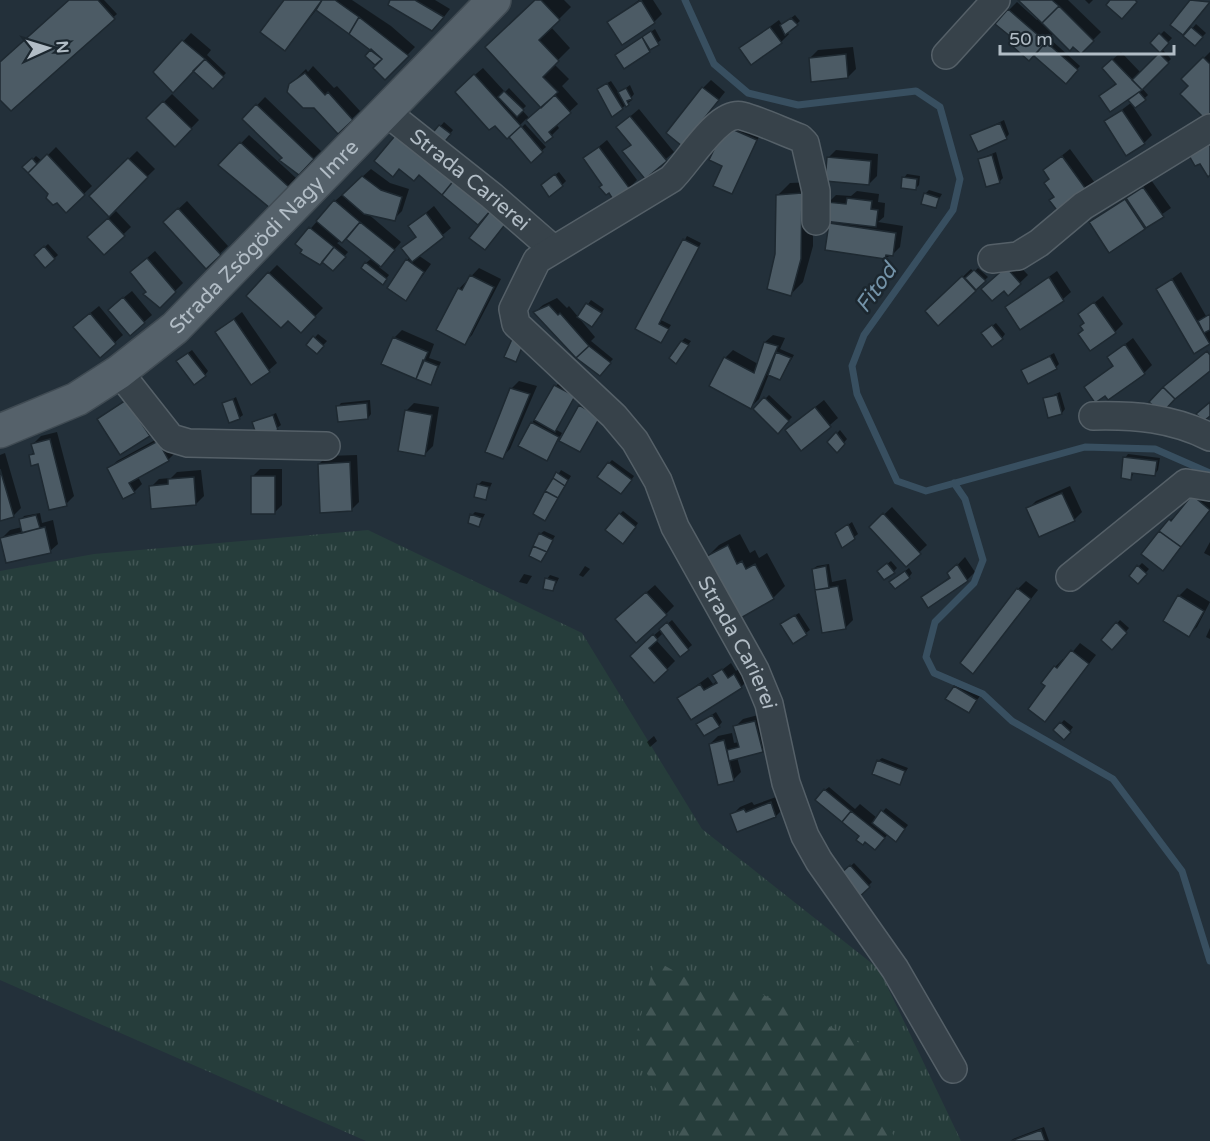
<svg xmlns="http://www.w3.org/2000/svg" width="1210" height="1141" font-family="'Varela Round',sans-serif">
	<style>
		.grass { fill: url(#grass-tufts) }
		.forest { fill: url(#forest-firs) }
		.shadow { fill: #0007 }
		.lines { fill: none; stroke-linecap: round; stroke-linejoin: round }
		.stream { stroke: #384f60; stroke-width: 7 }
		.building { fill: #4c5b65; stroke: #1e2931; stroke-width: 1.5 }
		.minor-casing { stroke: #556068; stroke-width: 30 }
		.major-casing { stroke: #404b53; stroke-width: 36 }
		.minor { stroke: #37424a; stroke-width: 27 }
		.major { stroke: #55616a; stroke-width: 33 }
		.labels { text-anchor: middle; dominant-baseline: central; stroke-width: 5; stroke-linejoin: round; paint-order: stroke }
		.street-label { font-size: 21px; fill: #b2bdc6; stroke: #1c272f }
		.water-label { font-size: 22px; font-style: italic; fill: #7493a8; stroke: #1c272f }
	</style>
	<defs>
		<pattern id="grass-tufts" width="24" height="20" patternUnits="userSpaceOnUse" patternTransform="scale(1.5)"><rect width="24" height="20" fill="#263d3b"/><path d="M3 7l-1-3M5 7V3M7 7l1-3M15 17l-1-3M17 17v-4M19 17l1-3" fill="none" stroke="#435756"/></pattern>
		<pattern id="forest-firs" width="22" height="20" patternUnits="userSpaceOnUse" patternTransform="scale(1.5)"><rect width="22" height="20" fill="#263d3b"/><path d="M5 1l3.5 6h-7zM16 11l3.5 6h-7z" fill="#435756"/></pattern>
	</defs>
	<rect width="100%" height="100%" fill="#23303a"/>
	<!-- grass -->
	<path class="grass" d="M368,530L582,633L702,829L879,969L961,1141H366L0,980V571L94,554Z"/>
	<!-- forest -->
	<path class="forest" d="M655,960L700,986L755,991L851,1037L877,1056L884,1077L880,1107L896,1141H674L680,1129L643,1067L637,1032Z"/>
	<!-- shadow -->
	<path class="shadow" d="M70,0H104L117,14L11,109L0,97V63Z
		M286,0H352L391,26L415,47L385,78L368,56L372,50L317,9L285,49Z
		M392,0H435L450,9L440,22Z
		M536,0H564L571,7L551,27L570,48L554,64L569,79L562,86L578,104L556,124L559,128L546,141L526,119L519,126L521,128L525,124L546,147L531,160L464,84L483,68L505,92L509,88L526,106L522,110L530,119L543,107Z
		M639,0H653L662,14L654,22H609Z
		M1020,0H1068L1101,32L1081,52L1054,33L1049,38L1080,66L1066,82L1018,41L1009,10L1017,2L1037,20L1039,18Z
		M1085,0H1093L1089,4Z
		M1192,0L1210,2L1191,25L1172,24Z
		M795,15L800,21L787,32L789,34L781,42L741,48L779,20L782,25Z
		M1196,24L1206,33L1195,44L1186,36Z
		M655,29L661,40L625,67L617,55Z
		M1164,31L1172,38L1162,49L1171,59L1142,88L1148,95L1134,108L1152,135L1144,143L1106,122L1132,102L1134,94L1101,96L1117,82L1112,60L1121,52L1141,73L1162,53L1152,43Z
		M191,33L211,50L207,55L226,73L213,87L194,69L155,72Z
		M853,47L856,69L848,77L810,58L818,50Z
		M1210,52V113L1183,79Z
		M313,66L334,88L337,86L360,111L338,132L290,85L306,69L308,72Z
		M711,80L725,92L690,136L703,88Z
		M611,81L619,93L630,85L634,94L631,98L632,100L622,108L602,86Z
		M172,94L199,120L175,145L148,118Z
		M265,97L321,151L299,173L244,119Z
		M639,109L674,152L645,177L624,152L632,144L626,120Z
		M1004,120L1009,134L1006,138L972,136Z
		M444,122L453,130L441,145L513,214L485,248L480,225L419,174L428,141Z
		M730,123L759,137L731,193L724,166Z
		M249,135L296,178L278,198L220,165Z
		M607,140L637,180L629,188L609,191L585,158Z
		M56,147L92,186L66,211L25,167L36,156L42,161Z
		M1070,149L1095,183L1087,191L1055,196L1050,179L1044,170Z
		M836,150L878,154L877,176L869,184L828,158Z
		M137,151L155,169L109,214L91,196Z
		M996,152L1003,178L999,182L980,159Z
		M371,169L390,183L409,189L402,211L394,219L367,213L401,242L379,267L389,275L386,279L366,263L372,258L346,237L337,243L348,252L336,266L297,244L335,201Z
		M559,172L566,181L562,185L546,182Z
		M907,174L920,176L919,185L916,188L904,178Z
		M1151,180L1171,208L1109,251L1091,223Z
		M813,182V246L803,282L791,294L777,254V196L790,183Z
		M929,190L942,194L935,206L925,194Z
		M857,191L879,194L878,202L885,203L884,217L878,222L903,226L900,247L892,255L885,258L830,224L834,220L828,203L836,195L851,196Z
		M187,201L228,246L206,267L173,214Z
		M434,206L451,228L418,255L431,264L406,299L407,260L410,257L403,248L417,236L410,226Z
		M116,211L131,227L104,253L89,237Z
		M687,236L701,243L661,320L671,325L661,341L637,329Z
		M48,244L58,255L46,266L36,255Z
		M155,251L183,283L160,306L148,292L139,265Z
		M1014,260L1028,275L1008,294L1004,289L992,299Z
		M277,265L323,308L301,331L269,273Z
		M479,268L501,279L472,335L464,343L459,289Z
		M978,268L988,277L938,324L927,311L971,269L974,272Z
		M1057,271L1071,292L1063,299L1007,307Z
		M1181,272L1206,316L1210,314V343L1195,352L1158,289Z
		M132,291L152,315L144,322L118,302Z
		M1103,296L1123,324L1115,332L1085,329L1086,323L1080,314Z
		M557,298L567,308L569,306L595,337L591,341L613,359L599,374L535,312L543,305Z
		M591,300L604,309L596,322L579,317Z
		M99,306L123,335L100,356L83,319Z
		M242,312L277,363L269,370L217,332Z
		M996,323L1005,334L1002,338L987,330Z
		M402,330L434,344L429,358L441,362L431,383L394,338Z
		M318,334L327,341L317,352L308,345Z
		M773,335L785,338L780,349L794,355L780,379L769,374L759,399L751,407L725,358L733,350L758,364L765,342Z
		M685,338L691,341L676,362L682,341Z
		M1133,338L1152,365L1144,373L1105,394L1086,387L1114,365L1109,357Z
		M192,350L208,371L205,375L181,358Z
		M1054,353L1059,364L1056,367L1022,371Z
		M519,381L537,386L510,449L502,457L511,389Z
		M559,382L577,392L555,429L562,433L547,459L532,423Z
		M1060,392L1065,409L1062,413L1045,399Z
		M135,393L157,427L149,435L98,420Z
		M769,395L792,417L778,432L755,409Z
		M236,397L243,415L239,418L224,404Z
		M370,400L371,414L368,418L338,407L341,403Z
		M824,400L838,418L802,449L795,423Z
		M414,403L439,407L433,446L425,454L406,411Z
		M276,413L281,425L277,428L253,423Z
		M840,430L847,439L837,450L829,442Z
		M57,432L74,496L66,504L39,463L30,456L35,451L33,444L41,436Z
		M166,434L176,452L168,460L138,477L142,484L134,492L109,469L117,461Z
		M5,453L21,508L13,516L0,519V455Z
		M1128,454L1160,458L1158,470L1155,474L1135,471L1131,478L1125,458Z
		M357,455L359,502L351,510L319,464L327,456Z
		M612,460L634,476L625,489L609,463Z
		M260,469H282V505L274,513L252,477Z
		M201,470L204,496L196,504L151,487L159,479L171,478L177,472Z
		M561,470L571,476L545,519L535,513Z
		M482,481L492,483L485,498L479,484Z
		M1070,486L1082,512L1074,520L1028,509L1036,501Z
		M1210,495V510L1163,569L1170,520L1179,514L1193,496Z
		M892,507L927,545L906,565L871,527Z
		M623,511L638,523L627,539L620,514Z
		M475,512L485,514L479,525L472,515Z
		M40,513L42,523L53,520L58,544L50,551L2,538L10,530L22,527L21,520L24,516Z
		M852,522L858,534L854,537L841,530Z
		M544,531L555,536L541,560L540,534Z
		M740,534L750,553L755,550L759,558L767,553L785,586L773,598L707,557L719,545Z
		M1210,542V556L1204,553Z
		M965,557L975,572L967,580L923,597L951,576L949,574Z
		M891,561L897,568L894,571L882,568Z
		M1142,563L1149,569L1137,582L1139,566Z
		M829,564L832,582L846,579L853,620L845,628L813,569L817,566Z
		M585,566L590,569L583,577L579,575Z
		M909,568L912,573L909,577L895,579Z
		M524,574L532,576L527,584L519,582Z
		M550,575L559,578L553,590L547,579Z
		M1026,581L1038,590L973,672L1018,589Z
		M655,585L674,606L666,614L625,611Z
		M1187,588L1210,602L1197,627L1189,635L1179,596Z
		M799,613L810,630L793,642L786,621Z
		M672,620L692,645L681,655L663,633L656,640L675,661L667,669L639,648Z
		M1120,620L1129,628L1112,648L1103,640Z
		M1210,628V639L1206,637Z
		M1080,643L1096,655L1045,720L1047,686L1055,667L1063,659L1065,661Z
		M731,663L736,671L742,667L749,679L741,687L692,718L679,698L708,677L713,684L717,681L714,676Z
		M958,683L980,696L969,711L948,698Z
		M716,712L722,722L719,726L698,724Z
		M762,714L770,742L762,750L737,757L741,772L733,780L710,744L718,736L732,733L734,743L739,742L735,727L743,719Z
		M1064,720L1073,727L1068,734L1055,730Z
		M654,736L657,741L650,747L647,742Z
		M882,758L908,768L899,783L878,761Z
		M829,787L855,809L860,804L877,818L886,808L908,825L899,836L888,834L883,840L861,836L825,790Z
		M779,796L784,808L776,816L732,815L740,807L752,802L754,805Z
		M854,863L872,882L857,897L839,877Z
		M1044,1127L1049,1141H1011L1013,1139Z"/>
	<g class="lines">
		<!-- stream -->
		<path class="stream" d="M685,0L714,64L748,93L798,105L916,91L940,107L960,179L953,210L864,335L852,366L857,394L897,481L926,491L1085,447L1155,449L1210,473
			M954,483L965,499L983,560L974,583L935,622L926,657L934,673L983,694L1012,721L1113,779L1182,871L1210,961"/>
	</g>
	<!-- building -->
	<path class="building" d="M69,0H98L115,19L11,111L0,100V62Z
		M284,0H322L285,51L260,32Z
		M322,0H335L359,17L349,34L316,10Z
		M390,0H415L444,17L432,31L388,5Z
		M535,0H541L560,20L539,40L559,61L543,77L558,92L541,108L485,47Z
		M641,0L655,23L622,45L607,22Z
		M1018,0H1052L1059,6L1042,23Z
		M1110,0H1135L1137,2L1122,19L1106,5Z
		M1190,0L1210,2L1183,35L1170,25Z
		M1059,6L1094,41L1081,54L1073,47L1070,51L1042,23Z
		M1008,9L1046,42L1029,61L1012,46L1016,41L995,24Z
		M359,17L409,56L385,80L373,68L382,59L349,34Z
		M791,18L798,25L785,35L780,25Z
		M770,27L782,43L751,65L739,48Z
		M1191,27L1203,37L1195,46L1183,36Z
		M651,31L659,45L650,50L642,37Z
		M1159,33L1169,43L1160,53L1150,43Z
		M642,37L650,52L624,69L615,55Z
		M182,40L205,59L173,93L153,72Z
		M1046,42L1078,70L1066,84L1034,56Z
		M371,49L382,59L375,65L365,56Z
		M1159,53L1169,63L1142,90L1132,80Z
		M846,54L848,78L811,82L809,58Z
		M1203,57L1210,64V115L1205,119L1180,94L1188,86L1181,79Z
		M205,59L224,77L213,89L193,71Z
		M1112,59L1142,90L1110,112L1099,96L1116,84L1102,68Z
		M305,73L325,95L328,92L353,120L338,134L314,108H303L287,92L289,84Z
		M474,74L521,126L507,139L495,126L489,130L455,92Z
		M607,83L623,109L612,117L597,89Z
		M702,87L719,100L682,146L666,133Z
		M626,88L632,99L627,101L629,105L626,107L618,92Z
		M504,91L524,110L517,117L498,97Z
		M1139,92L1146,100L1135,108L1128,100Z
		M555,95L571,113L549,132L553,137L545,143L526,120Z
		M163,101L192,129L175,147L146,118Z
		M256,104L314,159L299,175L279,160L282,158L242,119Z
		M1122,110L1145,144L1126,156L1104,121Z
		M630,116L667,161L645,179L622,151L631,145L616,127Z
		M1000,123L1007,139L978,152L970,135Z
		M439,125L451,134L438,150L426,141Z
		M521,126L543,152L531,163L509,137Z
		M725,126L757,140L732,194L713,186L722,166L709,160Z
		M399,131L455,179L442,195L419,175L414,181L399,169L393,177L374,161Z
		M1210,136V175L1208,177L1200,164L1195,166L1187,152Z
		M240,142L289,187L270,208L218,165Z
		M599,147L630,189L614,201L609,193L606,195L599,187L602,185L583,158Z
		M47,154L85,195L66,213L57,203L53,205L46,198L48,194L28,173Z
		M992,155L1000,183L986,187L978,159Z
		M1062,156L1088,192L1059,213L1049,200L1054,197L1044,183L1049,179L1043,170Z
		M827,157L871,161L869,185L825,181Z
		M32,158L37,164L28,173L22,167Z
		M128,158L148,177L109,217L89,196Z
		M555,174L563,186L549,197L541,185Z
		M362,176L381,190L402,197L395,221L364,214L342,195Z
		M902,177L917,179L916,190L901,188Z
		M455,179L491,210L478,225L442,195Z
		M1143,187L1164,217L1146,228L1126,198Z
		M802,193L801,259L791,296L767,289L775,254L776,195Z
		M924,193L939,198L936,208L921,204Z
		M847,198L872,201L871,209L878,210L876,227L824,221L827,202L846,204Z
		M1125,199L1145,229L1109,253L1089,222Z
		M334,200L360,222L342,243L316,221Z
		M178,208L221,255L206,269L163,222Z
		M491,210L507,222L485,250L469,238Z
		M426,213L444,237L412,262L401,248L416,237L408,226Z
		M108,218L125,236L104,255L87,237Z
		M360,222L395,250L381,267L346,239Z
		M829,223L896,233L893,256L886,255L885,259L825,250Z
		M309,227L334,247L320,265L300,253L302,250L295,244Z
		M683,239L699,247L659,324L669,329L661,343L635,329Z
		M44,246L55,259L45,268L34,255Z
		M334,247L346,257L333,271L322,262Z
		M147,258L176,292L160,308L143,294L146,292L130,272Z
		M406,259L424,272L406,301L387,288Z
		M365,262L387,279L383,285L361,268Z
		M1006,267L1021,284L1008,296L1004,291L992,301L981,289Z
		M974,270L986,281L976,290L965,278Z
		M268,272L316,317L301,333L288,321L281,328L246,296Z
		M470,275L494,287L465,345L436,330L458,288L462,290Z
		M962,276L976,291L938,326L925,311Z
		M1049,277L1064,301L1020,330L1005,307Z
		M1172,279L1210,344L1194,354L1156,289Z
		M123,297L145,323L130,336L108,310Z
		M1094,302L1116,333L1090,351L1078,334L1083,330L1080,326L1084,323L1078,314Z
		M586,303L602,313L592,327L577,317Z
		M549,305L558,315L560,313L589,346L576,358L533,312Z
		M90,313L116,344L100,358L73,327Z
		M1210,314V330L1204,333L1198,321Z
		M234,319L270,372L251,385L215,332Z
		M992,325L1003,339L992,347L981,333Z
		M313,336L324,346L317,354L306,345Z
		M393,337L428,352L416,379L381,364Z
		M512,339L523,345L516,362L504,357Z
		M681,341L689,345L676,364L669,358Z
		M764,342L778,346L751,409L709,386L724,357L754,373Z
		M1125,344L1145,374L1108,400L1105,396L1095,403L1084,387L1113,366L1107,357Z
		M589,346L611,363L600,376L576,358Z
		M1207,351L1210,355V371L1175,399L1163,387Z
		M776,352L791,358L780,380L768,375Z
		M188,353L206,376L194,385L176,361Z
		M1050,356L1057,369L1028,384L1021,370Z
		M423,360L438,366L431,385L416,379Z
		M554,385L575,396L555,432L534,420Z
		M1163,387L1175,399L1162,413L1149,402Z
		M510,388L530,394L503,459L485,452Z
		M1057,395L1062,414L1048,418L1043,398Z
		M764,397L789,421L778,434L753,409Z
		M233,399L240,419L229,423L222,403Z
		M126,400L150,436L120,455L97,419Z
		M1210,402V416L1204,421L1196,414Z
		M367,403L368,419L338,422L336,406Z
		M579,405L600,417L580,452L559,441Z
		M815,407L831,427L801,451L785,430Z
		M405,410L432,415L425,456L398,451Z
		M273,415L278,430L257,437L252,422Z
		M531,422L559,437L547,461L518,446Z
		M836,432L845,444L837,453L827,442Z
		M50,439L67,506L49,510L38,464L31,466L29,455L34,454L31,444Z
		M158,441L169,461L129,483L135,493L123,499L107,468Z
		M1123,457L1157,461L1155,476L1132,473L1131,480L1121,478Z
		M350,462L352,511L320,513L318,464Z
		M608,462L632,480L621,494L597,477Z
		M0,469L14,517L0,521Z
		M556,472L568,480L565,486L553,478Z
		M251,476H275V514H251Z
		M194,477L196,505L151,509L149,486L168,484V479Z
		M553,478L565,486L558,498L545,491Z
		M477,484L489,487L486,500L474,497Z
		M545,491L558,498L545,521L533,514Z
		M1062,493L1075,521L1039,537L1026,508Z
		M1192,495L1210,510L1181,547L1159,531L1169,519L1171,521Z
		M619,513L636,527L623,544L605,530Z
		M883,513L921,554L906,567L869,527Z
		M470,514L482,518L479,527L468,523Z
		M36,515L40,528L22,533L19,519Z
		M848,524L855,539L842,548L835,533Z
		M45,527L51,553L6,563L0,538Z
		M1159,531L1181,547L1163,571L1141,554Z
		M539,533L553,540L547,552L533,546Z
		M728,545L737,564L742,561L746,569L755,564L774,599L739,619L705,557Z
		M533,546L547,552L541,562L529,556Z
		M887,563L895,573L884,580L877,571Z
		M957,564L968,581L928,608L921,597L950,578L947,573Z
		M1137,565L1147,574L1138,584L1129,576Z
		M826,566L829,588L815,590L812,569Z
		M905,571L910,578L895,589L889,582Z
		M545,578L556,581L553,591L543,589Z
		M838,586L846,629L822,633L815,590Z
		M1017,588L1031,599L973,674L960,663Z
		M646,592L667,615L636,643L615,619Z
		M1178,595L1204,611L1189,637L1163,621Z
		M795,615L807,635L793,644L780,624Z
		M667,622L689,650L680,657L659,629Z
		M1116,622L1127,633L1112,650L1101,640Z
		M653,634L658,640L649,648L668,670L654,683L630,656Z
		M1071,650L1089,664L1045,722L1028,709L1045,686L1041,683L1054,666L1057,668Z
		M722,669L728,678L734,674L742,688L691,720L677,698L700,684L704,690L717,683L712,675Z
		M954,686L977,700L969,713L945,699Z
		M712,715L720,727L704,736L696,724Z
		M755,721L763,752L729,761L727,750L739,747L733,726Z
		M1060,722L1071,732L1064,740L1053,730Z
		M724,740L734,781L718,785L709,744Z
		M877,760L905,771L900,785L872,774Z
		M824,789L851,811L842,822L815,800Z
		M771,802L776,817L737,832L730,814L744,809L746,812Z
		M881,810L905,829L896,842L872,823Z
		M851,811L885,838L875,850L865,842L863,845L856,840L859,836L842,822Z
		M850,865L870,887L857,899L837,877Z
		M1041,1130L1045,1141H1011Z"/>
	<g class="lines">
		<defs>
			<g id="minor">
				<path d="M946,55L996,0"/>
				<path id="s1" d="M386,112L492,196L553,249"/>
				<path id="s2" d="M816,221V191L805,143L800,138C781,131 761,121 742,116C718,110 688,163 671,179L537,260L513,309L516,324L614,416L635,441L658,481L675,527L755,670L769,704L786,783L805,836L819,861L895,969L953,1069"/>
				<path d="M992,259L1018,256L1039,243L1083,206L1210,128"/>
				<path d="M119,372L171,438L188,443L326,446"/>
				<path d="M1093,416C1135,415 1172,418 1210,437"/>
				<path d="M1070,577L1186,483L1210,487"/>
			</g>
			<g id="major">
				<path id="s3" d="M0,431L77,399L119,372L175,328L494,0"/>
			</g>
		</defs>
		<!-- minor casing -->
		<use href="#minor" class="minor-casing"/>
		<!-- major casing -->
		<use href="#major" class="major-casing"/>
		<!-- minor -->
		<use href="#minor" class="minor"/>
		<!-- major -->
		<use href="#major" class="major"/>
	</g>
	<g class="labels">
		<!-- street labels -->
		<g class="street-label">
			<text stroke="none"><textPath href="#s1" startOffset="108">Strada Carierei</textPath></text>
			<text stroke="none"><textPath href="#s3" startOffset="332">Strada Zsögödi Nagy Imre</textPath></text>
			<text stroke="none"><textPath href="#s2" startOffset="867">Strada Carierei</textPath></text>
		</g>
		<!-- water labels -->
		<g class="water-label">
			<text transform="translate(876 288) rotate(-55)">Fitod</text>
		</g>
	</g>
	<!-- north arrow -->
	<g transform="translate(48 48) rotate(86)" stroke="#1c272f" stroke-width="4.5" paint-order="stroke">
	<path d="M0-4.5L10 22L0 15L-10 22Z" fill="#b2bdc6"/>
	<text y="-9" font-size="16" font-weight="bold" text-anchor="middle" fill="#b2bdc6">N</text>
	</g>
	<!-- scale -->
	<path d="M1000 45v9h174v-9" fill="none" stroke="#b2bdc6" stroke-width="3"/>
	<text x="1009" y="45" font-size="18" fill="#b2bdc6" stroke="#1c272f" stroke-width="4.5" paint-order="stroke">50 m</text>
</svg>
